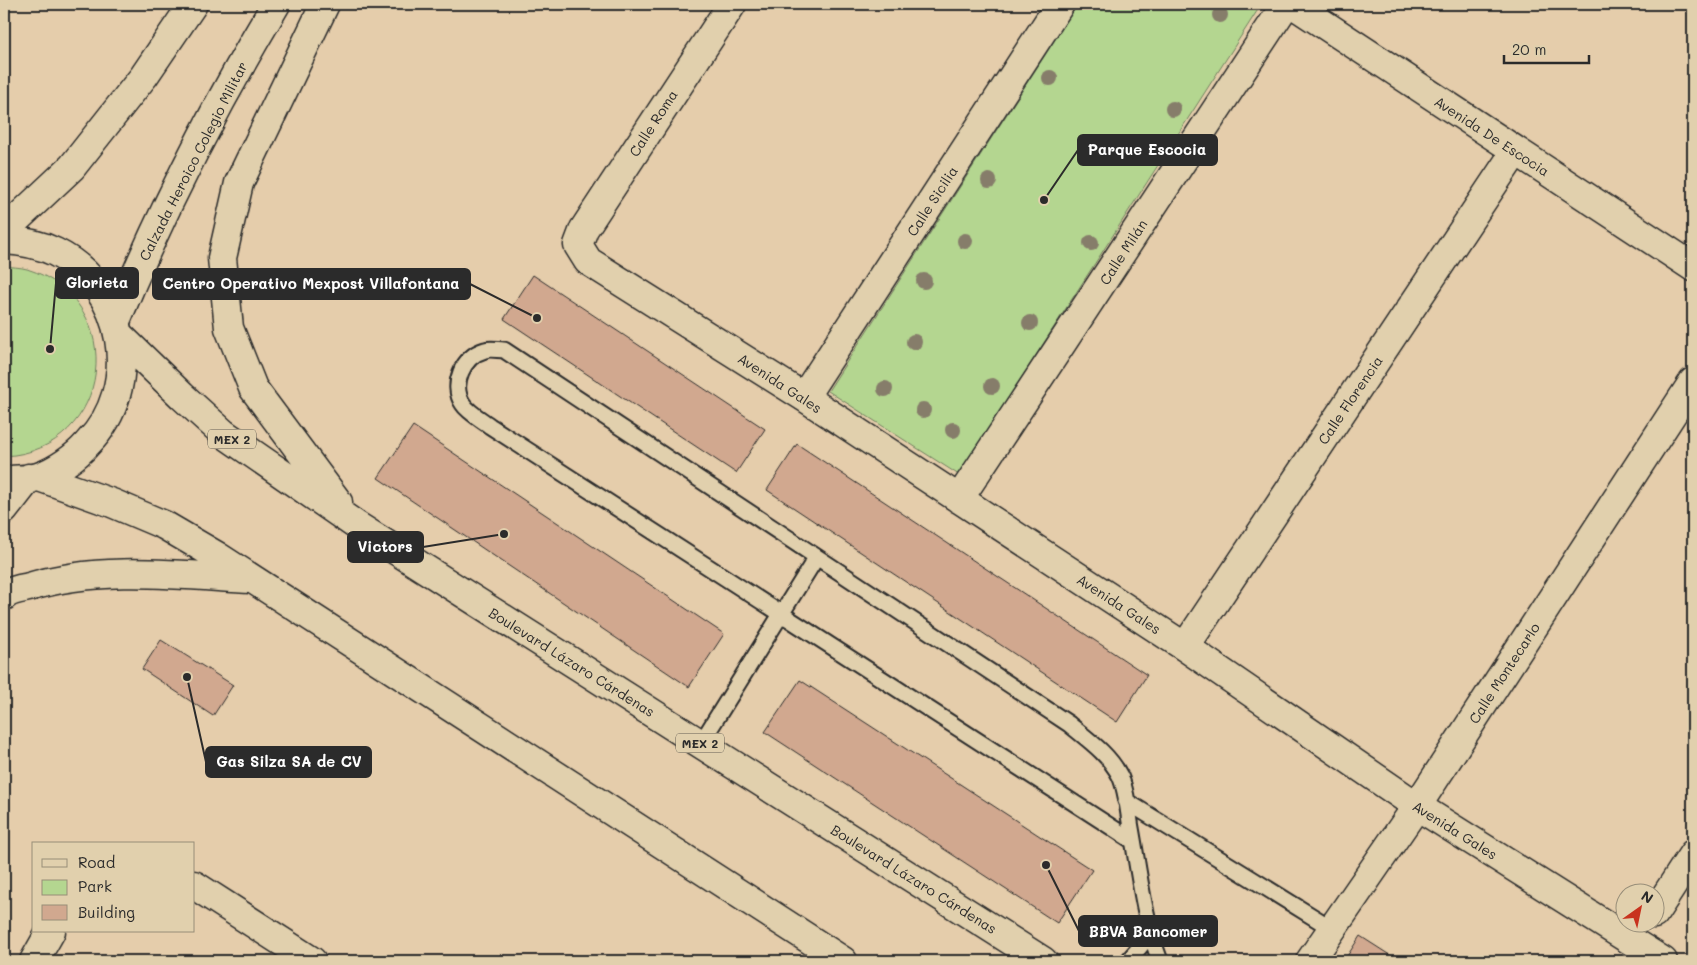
<svg xmlns="http://www.w3.org/2000/svg" width="1697" height="965" font-family="Mali,sans-serif">
	<style>
		.green { fill: #b4d690; stroke: #70805e }
		.building { fill: #d1a88f; stroke: #2b2b2b }
		.lines { fill: none; stroke-linecap: round; stroke-linejoin: round }
		.lane-casing { stroke: #2b2b2b; stroke-width: 19 }
		.street-casing { stroke: #2b2b2b; stroke-width: 31 }
		.secondary-casing { stroke: #2b2b2b; stroke-width: 31 }
		.primary-casing { stroke: #2b2b2b; stroke-width: 31 }
		.lane { stroke: #e1d0ad; stroke-width: 15 }
		.street { stroke: #e1d0ad; stroke-width: 28 }
		.secondary { stroke: #e1d0ad; stroke-width: 28 }
		.primary { stroke: #e1d0ad; stroke-width: 28 }
		.tree { fill: #867d6a }
		.labels { text-anchor: middle; dominant-baseline: central; stroke-width: 4.5; stroke-linejoin: round; paint-order: stroke }
		.shield { fill: #e1d0ad; stroke: #625c52; stroke-width: 1 }
		.shield-label { font-size: 12px; font-weight: bold; fill: #2b2b2b }
		.street-label { font-size: 14px; fill: #2b2b2b; stroke: #e1d0ad }
		.leader { fill: none; stroke: #2b2b2b; stroke-width: 2 }
		.callout-dot { fill: #2b2b2b; stroke: #e1d0ad; stroke-width: 2 }
		.callout { fill: #2b2b2b; stroke: #2b2b2b; stroke-width: 2 }
		.callout-label { font-size: 15px; text-anchor: middle; font-weight: bold; fill: #fff }
	</style>
	<rect width="100%" height="100%" fill="#e5cdab"/>
	<filter id="ink" filterUnits="userSpaceOnUse"><feTurbulence type="fractalNoise" baseFrequency=".02" numOctaves="2"/><feDisplacementMap in="SourceGraphic" scale="10" xChannelSelector="R" yChannelSelector="G"/><feConvolveMatrix kernelMatrix="1 2 1 2 8 2 1 2 1" color-interpolation-filters="sRGB"/></filter>
	<g filter="url(#ink)">
		<!-- green -->
		<path class="green" d="M1078,4H1253L1259,8L959,475L828,391Z
			M4,266C11,267 20,267 27,269C131,301 113,451 4,456Z"/>
		<!-- building -->
		<path class="building" d="M533,275L765,429L736,473L504,319Z
			M413,426L724,634L689,687L378,478Z
			M797,444L1147,675L1117,722L767,490Z
			M161,640L233,685L213,716L142,669Z
			M800,680L1092,870L1057,923L765,732Z
			M1360,936L1399,961H1344Z"/>
		<g class="lines">
			<defs>
				<path id="lane" d="M701,743L816,558
					M1126,801L1331,928
					M1133,841L490,426C482,420 468,412 463,404C450,385 463,356 485,350C490,348 498,350 504,350L1069,724C1087,739 1109,754 1120,776C1127,791 1128,811 1131,828C1139,872 1144,919 1160,961
					M1128,961L1150,935"/>
				<path id="street" d="M732,4L584,229L578,245L588,261L804,397L1185,647L1417,806L1663,961
					M1293,4L1693,267
					M804,397L1060,4
					M959,499L1286,4
					M1185,647L1515,152
					M194,885L312,961
					M1654,914L1693,854
					M34,961L51,931"/>
				<path id="secondary" d="M4,231L72,167L144,76L193,4
					M116,321C161,212 215,106 276,4
					M1310,961L1417,806L1693,382"/>
				<path id="primary" d="M325,4L239,183L222,258L229,328L253,388L338,502
					M4,240C22,241 39,244 55,252C127,287 143,387 88,443C76,457 56,471 38,477C27,480 15,479 4,481
					M120,336L182,396L223,433L356,525L1043,961
					M39,477L112,503L164,525L217,556L843,961
					M4,510L29,478
					M4,596C10,590 21,589 29,587C100,565 179,575 251,579"/>
			</defs>
			<!-- lane casing -->
			<use href="#lane" class="lane-casing"/>
			<!-- street casing -->
			<use href="#street" class="street-casing"/>
			<!-- secondary casing -->
			<use href="#secondary" class="secondary-casing"/>
			<!-- primary casing -->
			<use href="#primary" class="primary-casing"/>
			<!-- lane -->
			<use href="#lane" class="lane"/>
			<!-- street -->
			<use href="#street" class="street"/>
			<!-- secondary -->
			<use href="#secondary" class="secondary"/>
			<!-- primary -->
			<use href="#primary" class="primary"/>
		</g>
		<!-- trees -->
		<g class="tree">
			<circle cx="1220" cy="15" r="8"/>
			<circle cx="1050" cy="78" r="8"/>
			<circle cx="1173" cy="109" r="8"/>
			<circle cx="989" cy="181" r="8"/>
			<circle cx="965" cy="241" r="8"/>
			<circle cx="1091" cy="243" r="8"/>
			<circle cx="924" cy="281" r="8"/>
			<circle cx="1030" cy="323" r="8"/>
			<circle cx="914" cy="342" r="8"/>
			<circle cx="992" cy="386" r="8"/>
			<circle cx="885" cy="389" r="8"/>
			<circle cx="923" cy="410" r="8"/>
			<circle cx="953" cy="430" r="8"/>
		</g>
	</g>
	<g class="labels">
		<!-- shield labels -->
		<g class="shield">
			<rect x="208" y="429.5" width="48" height="19" rx="4"/>
			<rect x="676" y="733.5" width="48" height="19" rx="4"/>
		</g>
		<g class="shield-label">
			<text x="232" y="439">MEX 2</text>
			<text x="700" y="743">MEX 2</text>
		</g>
		<!-- street labels -->
		<g class="street-label">
			<text transform="translate(653 123) rotate(-57)">Calle Roma</text>
			<text transform="translate(1492 136) rotate(33)">Avenida De Escocia</text>
			<text transform="translate(193 161) rotate(-63)">Calzada Heroico Colegio Militar</text>
			<text transform="translate(932 201) rotate(-57)">Calle Sicilia</text>
			<text transform="translate(1123 252) rotate(-57)">Calle Milán</text>
			<text transform="translate(780 383) rotate(33)">Avenida Gales</text>
			<text transform="translate(1350 400) rotate(-56)">Calle Florencia</text>
			<text transform="translate(1119 604) rotate(33)">Avenida Gales</text>
			<text transform="translate(572 662) rotate(32)">Boulevard Lázaro Cárdenas</text>
			<text transform="translate(1504 673) rotate(-57)">Calle Montecarlo</text>
			<text transform="translate(1455 830) rotate(32)">Avenida Gales</text>
			<text transform="translate(914 879) rotate(32)">Boulevard Lázaro Cárdenas</text>
		</g>
	</g>
	<!-- callouts -->
	<path class="leader" d="M1044 200L1078 150M50 349L56 283M537 318L470 284M504 534L423 547M187 677L206 762M1046 865L1079 931"/>
	<g class="callout-dot">
		<circle cx="1044" cy="200" r="5"/>
		<circle cx="50" cy="349" r="5"/>
		<circle cx="537" cy="318" r="5"/>
		<circle cx="504" cy="534" r="5"/>
		<circle cx="187" cy="677" r="5"/>
		<circle cx="1046" cy="865" r="5"/>
	</g>
	<g class="callout">
		<rect x="1078" y="135" width="139" height="30" rx="5"/>
		<rect x="56" y="268" width="82" height="30" rx="5"/>
		<rect x="153" y="269" width="317" height="30" rx="5"/>
		<rect x="348" y="532" width="75" height="30" rx="5"/>
		<rect x="206" y="747" width="165" height="30" rx="5"/>
		<rect x="1079" y="916" width="138" height="30" rx="5"/>
	</g>
	<g class="callout-label">
		<text x="1147" y="155">Parque Escocia</text>
		<text x="97" y="288">Glorieta</text>
		<text x="311" y="289">Centro Operativo Mexpost Villafontana</text>
		<text x="385" y="552">Victors</text>
		<text x="289" y="767">Gas Silza SA de CV</text>
		<text x="1148" y="937">BBVA Bancomer</text>
	</g>
	<!-- margin -->
	<rect width="1697" height="965" fill="none" stroke="#e1d0ad" stroke-width="20"/>
	<rect x="10" y="10" width="1677" height="945" fill="none" stroke="#2b2b2b" stroke-width="2" filter="url(#ink)"/>
	<!-- legend -->
	<rect x="32" y="842" width="162" height="90" fill="#e1d0ad" stroke="#988e79"/>
	<rect x="42" y="859" width="25" height="8" fill="#e1d0ad" stroke="#988e79"/>
	<text x="78" y="868" font-size="15" fill="#2b2b2b">Road</text>
	<rect x="42" y="880" width="25" height="15" fill="#b4d690" stroke="#988e79"/>
	<text x="78" y="892" font-size="15" fill="#2b2b2b">Park</text>
	<rect x="42" y="905" width="25" height="15" fill="#d1a88f" stroke="#988e79"/>
	<text x="78" y="918" font-size="15" fill="#2b2b2b">Building</text>
	<!-- north arrow -->
	<g transform="translate(1640 908) rotate(33)"><circle r="24" fill="#e1d0ad" stroke="#988e79"/>
	<path d="M0-4L9 19L0 12L-9 19Z" fill="#c8321e"/>
	<text y="-8" font-size="14" font-weight="bold" text-anchor="middle" fill="#2b2b2b">N</text>
	</g>
	<!-- scale -->
	<path d="M1504 55v8h85v-8" fill="none" stroke="#2b2b2b" stroke-width="2.5"/>
	<text x="1512" y="55" font-size="15" fill="#2b2b2b" stroke="#e1d0ad" stroke-width="4" paint-order="stroke">20 m</text>
</svg>
